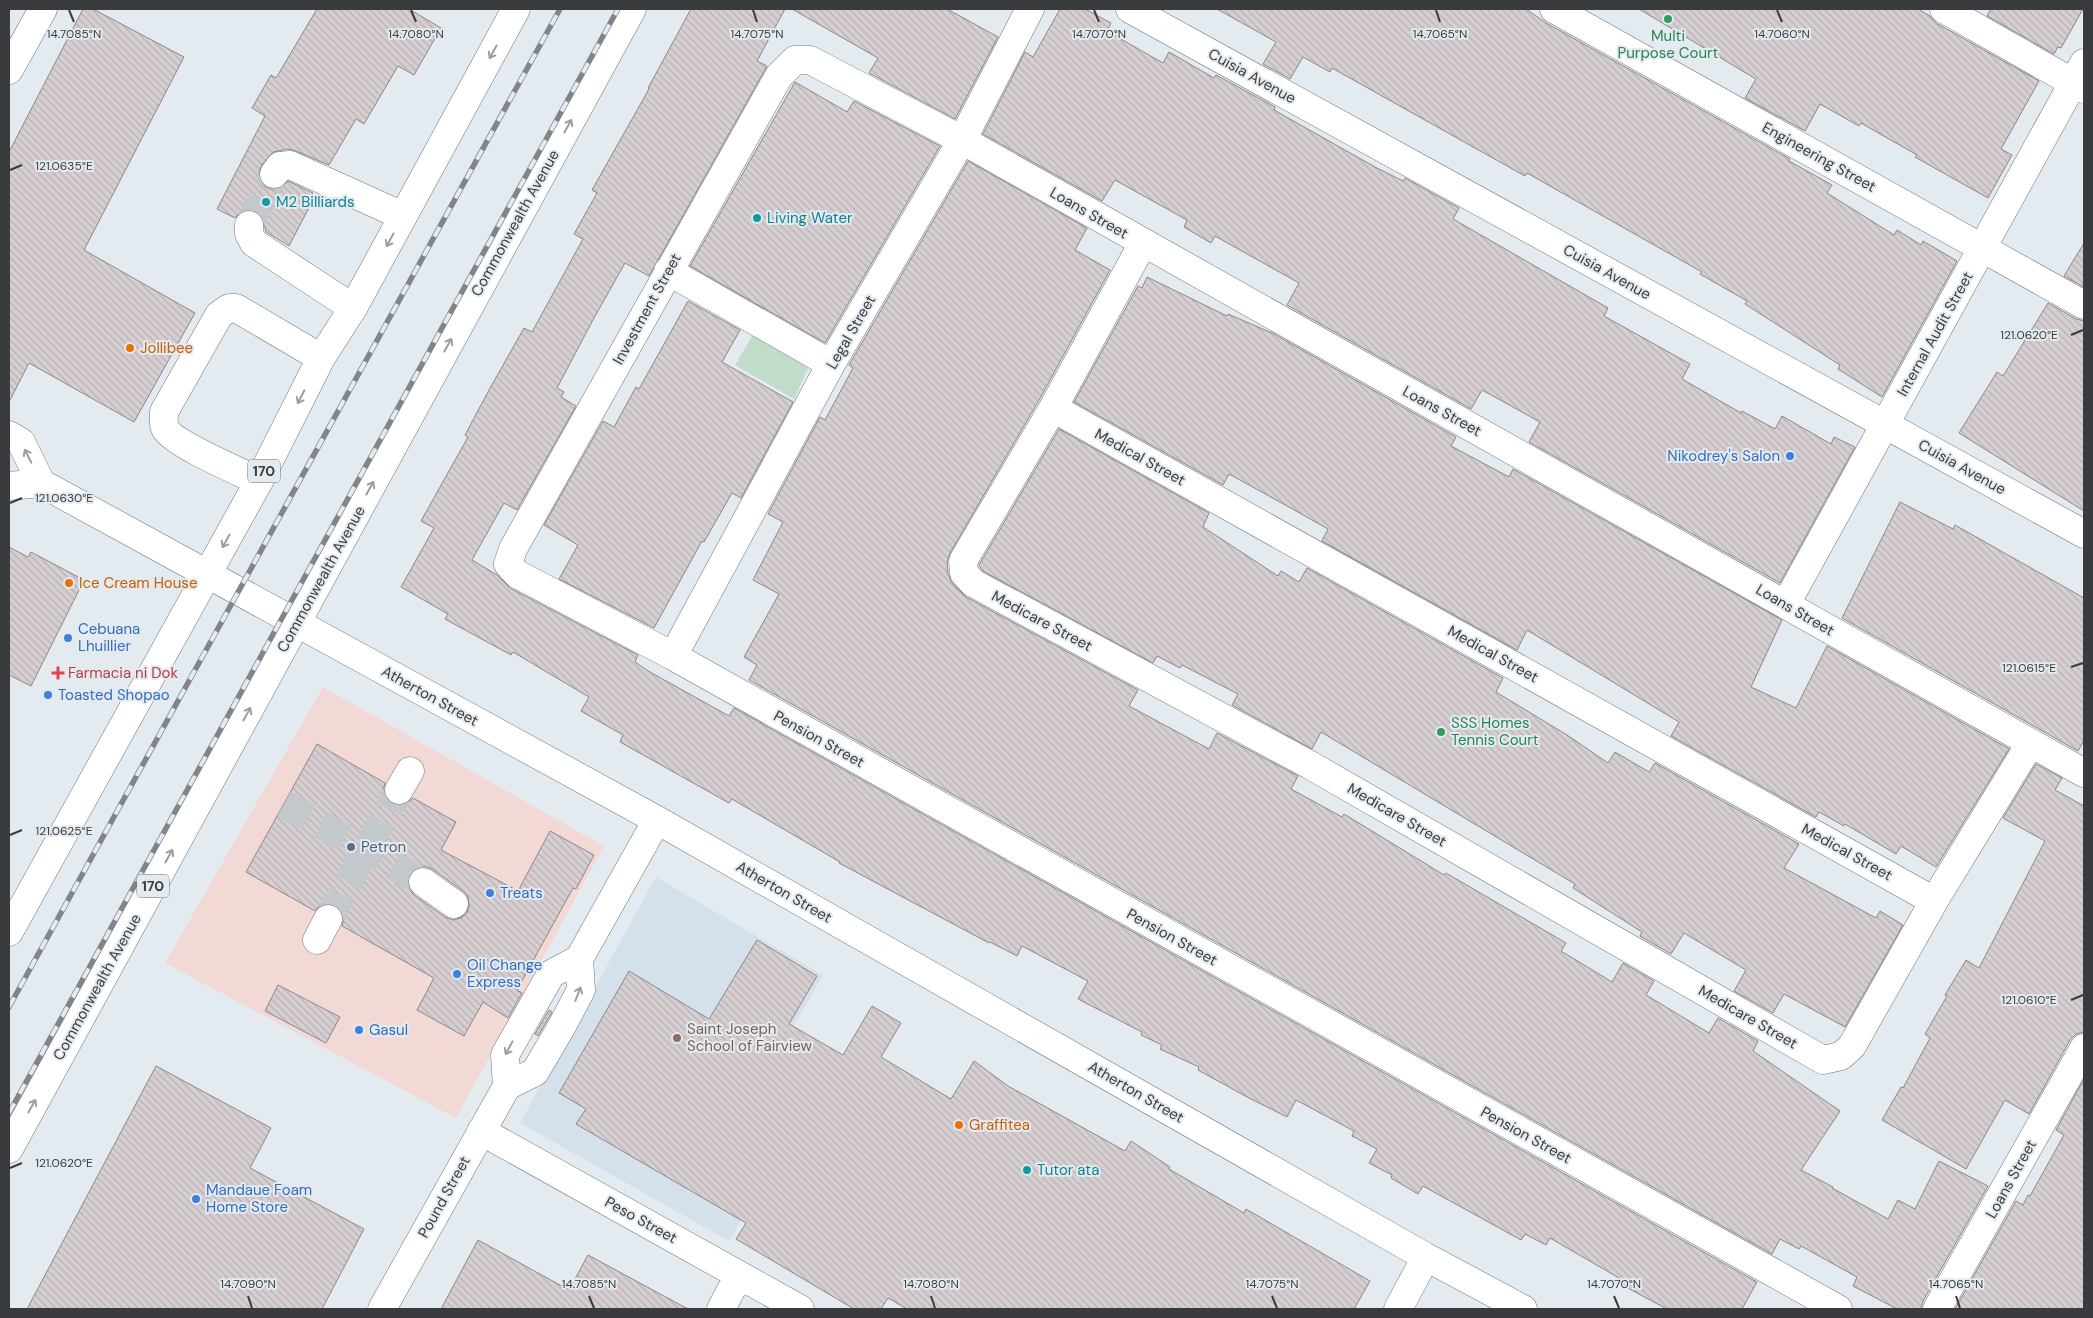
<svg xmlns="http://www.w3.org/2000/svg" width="2093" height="1318" font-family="'DM Sans',sans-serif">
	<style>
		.commercial { fill: #f3d9d5 }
		.built { fill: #d4e0ea }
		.pitch { fill: #c1dcc8 }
		.building { fill: url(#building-back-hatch); stroke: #8d8689; fill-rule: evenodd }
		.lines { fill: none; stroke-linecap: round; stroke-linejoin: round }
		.minor-tunnel { stroke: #c2c8cc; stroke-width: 28; stroke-dasharray: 28 14; stroke-linecap: butt }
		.minor-casing { stroke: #70757a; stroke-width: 29 }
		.major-casing { stroke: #70757a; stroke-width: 29 }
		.minor { stroke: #fff; stroke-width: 28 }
		.major { stroke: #fff; stroke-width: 28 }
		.rail-casing { stroke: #818589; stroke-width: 5.5 }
		.rail { stroke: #e4ebf0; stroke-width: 4; stroke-dasharray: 11; stroke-linecap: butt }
		.oneway { stroke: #9c9d9e }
		.ticks { fill: none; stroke: #393b3e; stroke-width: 2 }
		.leisure-dot { fill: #2e9e5b; stroke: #e4ebf0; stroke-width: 2 }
		.culture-dot { fill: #0f9aa8; stroke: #e4ebf0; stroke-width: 2 }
		.food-dot { fill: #e8710a; stroke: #e4ebf0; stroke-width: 2 }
		.shop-dot { fill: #3f7fe0; stroke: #e4ebf0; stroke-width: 2 }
		.health-dot { fill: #e0444e; stroke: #e4ebf0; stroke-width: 2 }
		.service-dot { fill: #5c6f8a; stroke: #e4ebf0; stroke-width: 2 }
		.education-dot { fill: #8d6e63; stroke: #e4ebf0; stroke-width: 2 }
		.labels { text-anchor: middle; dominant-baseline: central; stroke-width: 4; stroke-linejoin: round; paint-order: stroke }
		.shield { fill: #e4ebf0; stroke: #6c7073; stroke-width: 1 }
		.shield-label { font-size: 14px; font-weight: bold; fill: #393b3e }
		.leisure-label { font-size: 15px; fill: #27864d; stroke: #e4ebf0 }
		.street-label { font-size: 15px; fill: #393b3e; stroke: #e4ebf0 }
		.culture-label { font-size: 15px; fill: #0d838f; stroke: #e4ebf0; text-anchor: start }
		.food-label { font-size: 15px; fill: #c56008; stroke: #e4ebf0; text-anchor: start }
		.shop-label { font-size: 15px; fill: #366cbe; stroke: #e4ebf0; text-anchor: start }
		.health-label { font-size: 15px; fill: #be3a42; stroke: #e4ebf0; text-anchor: start }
		.service-label { font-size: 15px; fill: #4e5e75; stroke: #e4ebf0; text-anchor: start }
		.education-label { font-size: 15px; fill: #785e54; stroke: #e4ebf0; text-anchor: start }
		.ticks-label { font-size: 12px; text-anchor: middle; fill: #393b3e; stroke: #e4ebf0; stroke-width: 4; stroke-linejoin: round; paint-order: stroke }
	</style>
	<defs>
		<pattern id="building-back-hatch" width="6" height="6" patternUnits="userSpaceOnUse" patternTransform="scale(1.25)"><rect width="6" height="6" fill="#d6ced1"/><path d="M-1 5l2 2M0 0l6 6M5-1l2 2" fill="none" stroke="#b8b2b4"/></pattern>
	</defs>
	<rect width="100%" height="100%" fill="#e4ebf0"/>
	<!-- commercial -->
	<path class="commercial" d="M323,687L604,846L456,1118L165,963Z"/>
	<!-- built -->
	<path class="built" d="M656,877L823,975L751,1100L795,1126L729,1241L520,1123Z"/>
	<!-- pitch -->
	<path class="pitch" d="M755,331L810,364L794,399L735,365Z"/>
	<!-- building -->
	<path class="building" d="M83,9H93L184,57L84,250L195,313L134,422L29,363L9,402V152Z
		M317,9H409L441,28L414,75L398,66L364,124L356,119L329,165L296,151L288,149L273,152L262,165L259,172L260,180L265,187L273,190L280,188L288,181L313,193L312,194L315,196L289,246L266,232L263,218L256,211L249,209L242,211L235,218L217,209L265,116L252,108L271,75L276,78Z
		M691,9H785L757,61L767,66L649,276L625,263L594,318L557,388L564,392L561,397L576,406L517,510L504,503L472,560L497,575L510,588L638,655L635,662L650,672L729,716L734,708L1757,1282L1742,1309H1667L1624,1286L1626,1282L1550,1238L1546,1245L1525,1234L1521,1240L1423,1186L1418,1194L1391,1178L1392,1175L1369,1163L1377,1149L1352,1136L1354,1131L1296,1100L1287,1117L1249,1098L1198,1070L1199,1067L1160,1049L1162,1045L1141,1035L1142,1032L1078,999L1088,981L1022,946L1017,956L990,942L989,943L839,863L840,862L732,799L729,803L620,742L623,735L581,711L589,697L513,652L511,655L445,619L448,614L401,587L434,528L421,521L468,437L465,435L489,390L524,328L532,332L583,239L574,234L597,193L592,190L649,89L648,88Z
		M792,9H947L998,37L955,119L869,73L878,58Z
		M1060,9H1085L1111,23L1107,31L1163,63L1169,52L1214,78L1216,75L1275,107L1274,110L1375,167L1403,181L1405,178L1459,208L1453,219L1608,308L1604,316L1690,364L1682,379L1741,413L1742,411L1775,429L1782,416L1831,444L1834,437L1855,447L1780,583L1529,442L1540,422L1482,390L1471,409L1287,305L1299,283L1215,236L1211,243L1184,227L1187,220L1115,180L1102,201L983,134L1025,52L1033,57Z
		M1217,9H1526L1546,23L1790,159L1789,161L1832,185L1827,193L1894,235L1897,230L1921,245L1923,241L1957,261L1882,397L1838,369L1840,365L1745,304L1747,301L1700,274L1702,272L1527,173L1525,176L1332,68L1330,72L1303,57L1290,79L1263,64L1276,42Z
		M1639,9H1918L1930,16L1936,23L2039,81L2001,149L2012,155L1988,198L1915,157L1917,155L1861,123L1859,126L1820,104L1805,131L1745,98L1756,79Z
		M1991,9H2083L2061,48L2058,47L2054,54L1987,16Z
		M795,82L847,112L854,101L940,146L825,343L690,266Z
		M968,161L1087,228L1075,250L1110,270L1039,400L950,553L947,562L948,574L952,583L966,597L1138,690L1129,706L1209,749L1217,733L1298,776L1291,789L1342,817L1344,814L1444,875L1446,873L1566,943L1561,951L1612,982L1623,963L1654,981L1646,995L1709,1033L1718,1018L1758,1041L1753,1051L1840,1111L1801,1170L1833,1187L1832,1188L1888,1219L1898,1200L1915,1209L1939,1161L1988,1186L1923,1301L1921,1309H1897L1853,1286L1857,1277L1801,1246L1799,1249L1780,1239L1772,1254L749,680L757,665L744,657L779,594L753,580L783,522L768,514L820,417L825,420L853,368L849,365Z
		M2084,243V287L2064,276Z
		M1147,277L1227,316L1228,314L1272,333L1456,437L1451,446L1509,477L1513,469L1782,620L1751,687L1796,708L1827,646L2009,749L1936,867L1901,846L1896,854L1845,824L1844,826L1819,812L1816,817L1671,736L1679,722L1527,630L1517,650L1322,541L1328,529L1289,507L1229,474L1223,485L1074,402L1138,286L1142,288Z
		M688,301L740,330L722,362L793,402L741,498L732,493L704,542L702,541L654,628L559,579L578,545L544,525L603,421L614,427L636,387L639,389Z
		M2048,303L2076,319L2084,321V511L1959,433L1997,372L2003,376Z
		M1059,429L1209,513L1203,527L1278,576L1281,571L1299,582L1307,568L1503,678L1496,692L1567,735L1608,763L1615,752L1649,772L1655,763L1799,844L1784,868L1876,918L1880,911L1903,925L1845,1027L1784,994L1773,1013L1734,991L1746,970L1684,933L1671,954L1640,936L1642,932L1573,888L1575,884L1321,732L1312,749L1232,705L1238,694L1182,665L1180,668L1157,656L1153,663L983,571L979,565Z
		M1900,502L1953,529L1955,525L2084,598V740L2078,751L1842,618Z
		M9,547L28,557L31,552L84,580L31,686L9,675Z
		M317,744L385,783L383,790L385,797L392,804L398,806L406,804L413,798L456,822L441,850L518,891L550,831L594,855L576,889L573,888L517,990L522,993L508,1018L483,1002L464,1036L417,1010L434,978L342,926L344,918L341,910L336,905L327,903L319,906L315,911L246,872ZM424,866L432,869L463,891L468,897L469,906L467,913L461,918L453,920L445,917L414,895L409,889L407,881L410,873L416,868Z
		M2036,764L2062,778L2055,790L2084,806V1032L2076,1034L2070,1040L2029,1114L2005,1100L1966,1169L1882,1120L1901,1087L1903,1088L1930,1038L1925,1034L1947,996L1945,995L1966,960L1979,968L2045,841L2003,818Z
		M757,940L817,976L789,1024L843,1055L872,1006L901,1023L881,1057L951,1099L974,1061L1008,1086L1125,1151L1131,1141L1170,1167L1169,1169L1244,1213L1246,1209L1370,1281L1354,1309H907L888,1298L881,1309H854L736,1239L746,1223L576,1124L586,1109L559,1093L629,971L709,1019Z
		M278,985L340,1017L326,1043L265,1011Z
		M549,1010L552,1012L538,1036L535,1034Z
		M156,1066L271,1128L250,1168L364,1229L322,1309H27Z
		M2084,1079V1309H1955L2016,1201L2023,1205L2028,1195L2030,1196L2064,1135L2056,1130Z
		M478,1240L569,1290L588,1255L688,1309H441Z"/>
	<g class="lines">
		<!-- minor-tunnel -->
		<path class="minor-tunnel" d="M249,225L274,174
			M284,804L423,882
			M328,919L399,790"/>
		<defs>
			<path id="minor" d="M1130,9L2084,534
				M1554,9L2084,305
				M1944,9L2084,89
				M9,70L43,9
				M274,174L280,166L290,165L403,216
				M249,225V234L254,243L353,308
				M1143,243L1053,408L963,561L964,573L973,583L1310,765L1823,1060L1841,1056L1852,1046L1934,901L2030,744
				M668,271L831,364
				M1053,408L1934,901
				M9,435L21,442L41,483L657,820L1426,1257L1523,1309
				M259,481C240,472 172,443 165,428C163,424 164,417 164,412L219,315L229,308H236L321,358
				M9,486L41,483
				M1786,604L2084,63
				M673,656L831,364L962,140L1030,9
				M399,790L410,771
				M423,882L454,904
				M317,940L328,919
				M507,1086L535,1072L562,1026L581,990L579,959L657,820
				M481,1131L800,1309
				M382,1309L507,1086L505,1055L551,974L579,959
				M721,1309L739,1275
				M1398,1309L1426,1257
				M1838,1309L673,656L517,574L508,564L513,549L779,76L795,60H810L962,140L2084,773
				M1937,1309L2084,1048"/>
			<path id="major" d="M9,932L259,481L321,358L353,308L516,9
				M9,1149L632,9"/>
		</defs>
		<!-- minor casing -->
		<use href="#minor" class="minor-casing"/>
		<!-- major casing -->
		<use href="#major" class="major-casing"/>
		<!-- minor -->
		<use href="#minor" class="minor"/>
		<!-- major -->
		<use href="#major" class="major"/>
		<defs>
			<path id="rail" d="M9,1007L560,9
				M9,1113L618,9"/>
		</defs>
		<!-- rail casing -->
		<use href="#rail" class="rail-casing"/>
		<!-- rail -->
		<use href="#rail" class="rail"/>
	</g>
	<!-- one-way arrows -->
	<defs><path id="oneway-shaft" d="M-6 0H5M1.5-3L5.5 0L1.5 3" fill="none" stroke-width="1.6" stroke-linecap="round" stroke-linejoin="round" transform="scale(1.25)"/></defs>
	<g class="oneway">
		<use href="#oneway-shaft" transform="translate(493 52) rotate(119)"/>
		<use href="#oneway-shaft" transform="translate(568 126) rotate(-61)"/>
		<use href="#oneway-shaft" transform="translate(390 240) rotate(118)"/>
		<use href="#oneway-shaft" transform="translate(448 345) rotate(-61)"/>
		<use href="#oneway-shaft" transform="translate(301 397) rotate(117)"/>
		<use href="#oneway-shaft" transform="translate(28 456) rotate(-117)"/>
		<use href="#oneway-shaft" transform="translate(370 488) rotate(-61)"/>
		<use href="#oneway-shaft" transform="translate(226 541) rotate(119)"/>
		<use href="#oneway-shaft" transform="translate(247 714) rotate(-61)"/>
		<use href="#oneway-shaft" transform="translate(169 856) rotate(-61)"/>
		<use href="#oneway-shaft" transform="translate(578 994) rotate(-69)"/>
		<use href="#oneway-shaft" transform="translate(509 1048) rotate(118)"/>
		<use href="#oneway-shaft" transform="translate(32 1106) rotate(-61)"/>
	</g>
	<!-- ticks -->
	<path class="ticks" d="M69,10L74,22M411,10L416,22M753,10L757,22M1094,10L1099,22M1436,10L1440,22M1777,10L1782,22M10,170L22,165M2071,335L2083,330M10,503L22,498M2071,667L2083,663M10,835L22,830M2071,1000L2083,995M10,1168L22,1163M248,1296L252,1308M589,1296L594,1308M931,1296L935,1308M1272,1296L1277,1308M1614,1296L1619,1308M1956,1296L1960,1308"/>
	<!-- markers -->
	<g class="leisure-dot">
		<circle cx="1668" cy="19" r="5"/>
		<circle cx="1441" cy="732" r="5"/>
	</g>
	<g class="culture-dot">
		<circle cx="266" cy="202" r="5"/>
		<circle cx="757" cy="218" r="5"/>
		<circle cx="1027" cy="1170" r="5"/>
	</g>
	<g class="food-dot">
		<circle cx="130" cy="348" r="5"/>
		<circle cx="69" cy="583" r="5"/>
		<circle cx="959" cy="1125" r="5"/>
	</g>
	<g class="shop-dot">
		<circle cx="1790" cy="456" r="5"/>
		<circle cx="68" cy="638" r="5"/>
		<circle cx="48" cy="695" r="5"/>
		<circle cx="490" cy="893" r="5"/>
		<circle cx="457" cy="974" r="5"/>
		<circle cx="359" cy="1030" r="5"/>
		<circle cx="196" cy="1199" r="5"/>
	</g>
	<path class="health-dot" d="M55.5 665.5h5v5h5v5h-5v5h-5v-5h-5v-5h5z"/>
	<circle class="service-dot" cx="351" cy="847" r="5"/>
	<circle class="education-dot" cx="677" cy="1038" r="5"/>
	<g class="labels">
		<!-- shield labels -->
		<g class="shield">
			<rect x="248" y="459.5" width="32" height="23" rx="4"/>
			<rect x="137" y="874.5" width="32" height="23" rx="4"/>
		</g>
		<g class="shield-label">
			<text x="264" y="471">170</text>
			<text x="153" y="886">170</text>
		</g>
		<!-- leisure labels -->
		<g class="leisure-label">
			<text x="1668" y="36">Multi<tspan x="1668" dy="17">Purpose Court</tspan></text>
			<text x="1451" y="723" text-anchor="start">SSS Homes<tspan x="1451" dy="17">Tennis Court</tspan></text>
		</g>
		<!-- street labels -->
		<g class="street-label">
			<text transform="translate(1252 76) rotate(29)">Cuisia Avenue</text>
			<text transform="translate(1819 157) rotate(29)">Engineering Street</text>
			<text transform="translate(1089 213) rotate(30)">Loans Street</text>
			<text transform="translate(515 223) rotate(-61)">Commonwealth Avenue</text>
			<text transform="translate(1607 272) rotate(29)">Cuisia Avenue</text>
			<text transform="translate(647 309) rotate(-61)">Investment Street</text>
			<text transform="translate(851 332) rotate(-60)">Legal Street</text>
			<text transform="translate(1935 334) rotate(-61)">Internal Audit Street</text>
			<text transform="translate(1442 411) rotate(29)">Loans Street</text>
			<text transform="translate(1140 457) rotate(29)">Medical Street</text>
			<text transform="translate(1962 467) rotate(29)">Cuisia Avenue</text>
			<text transform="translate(321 579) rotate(-61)">Commonwealth Avenue</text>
			<text transform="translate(1795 610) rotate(30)">Loans Street</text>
			<text transform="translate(1042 621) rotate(28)">Medicare Street</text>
			<text transform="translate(1493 654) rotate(29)">Medical Street</text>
			<text transform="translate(430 696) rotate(29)">Atherton Street</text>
			<text transform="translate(819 739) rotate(29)">Pension Street</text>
			<text transform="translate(1397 815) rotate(30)">Medicare Street</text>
			<text transform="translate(1847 852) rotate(29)">Medical Street</text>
			<text transform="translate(784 892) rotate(30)">Atherton Street</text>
			<text transform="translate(1172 937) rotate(29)">Pension Street</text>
			<text transform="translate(97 987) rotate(-61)">Commonwealth Avenue</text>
			<text transform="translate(1748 1017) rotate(30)">Medicare Street</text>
			<text transform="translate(1136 1092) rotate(30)">Atherton Street</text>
			<text transform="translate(1526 1135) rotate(29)">Pension Street</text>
			<text transform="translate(2011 1179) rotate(-61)">Loans Street</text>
			<text transform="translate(444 1197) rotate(-61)">Pound Street</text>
			<text transform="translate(641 1220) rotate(29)">Peso Street</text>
		</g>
		<!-- culture labels -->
		<g class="culture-label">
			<text x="276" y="202">M2 Billiards</text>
			<text x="767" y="218">Living Water</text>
			<text x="1037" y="1170">Tutor ata</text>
		</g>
		<!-- food labels -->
		<g class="food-label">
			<text x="140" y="348">Jollibee</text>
			<text x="79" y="583">Ice Cream House</text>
			<text x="969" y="1125">Graffitea</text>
		</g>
		<!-- shop labels -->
		<g class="shop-label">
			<text x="1780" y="456" text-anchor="end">Nikodrey's Salon</text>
			<text x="78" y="629">Cebuana<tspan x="78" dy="17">Lhuillier</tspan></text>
			<text x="58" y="695">Toasted Shopao</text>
			<text x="500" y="893">Treats</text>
			<text x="467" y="965">Oil Change<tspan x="467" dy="17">Express</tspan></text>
			<text x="369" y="1030">Gasul</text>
			<text x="206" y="1190">Mandaue Foam<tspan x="206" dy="17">Home Store</tspan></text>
		</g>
		<!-- health labels -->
		<g class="health-label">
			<text x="68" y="673">Farmacia ni Dok</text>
		</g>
		<!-- service labels -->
		<g class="service-label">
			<text x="361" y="847">Petron</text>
		</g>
		<!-- education labels -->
		<g class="education-label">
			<text x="687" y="1029">Saint Joseph<tspan x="687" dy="17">School of Fairview</tspan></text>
		</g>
	</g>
	<g class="ticks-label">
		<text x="74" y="38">14.7085°N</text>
		<text x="416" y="38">14.7080°N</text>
		<text x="757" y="38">14.7075°N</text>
		<text x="1099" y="38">14.7070°N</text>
		<text x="1440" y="38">14.7065°N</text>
		<text x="1782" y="38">14.7060°N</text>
		<text x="64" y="170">121.0635°E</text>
		<text x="2029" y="339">121.0620°E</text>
		<text x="64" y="502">121.0630°E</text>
		<text x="2029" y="672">121.0615°E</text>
		<text x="64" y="835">121.0625°E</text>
		<text x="2029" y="1004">121.0610°E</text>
		<text x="64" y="1167">121.0620°E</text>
		<text x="248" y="1288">14.7090°N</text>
		<text x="589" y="1288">14.7085°N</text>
		<text x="931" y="1288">14.7080°N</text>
		<text x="1272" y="1288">14.7075°N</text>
		<text x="1614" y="1288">14.7070°N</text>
		<text x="1956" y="1288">14.7065°N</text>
	</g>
	<!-- border -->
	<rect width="2093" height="1318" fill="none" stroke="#393b3e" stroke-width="20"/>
</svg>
